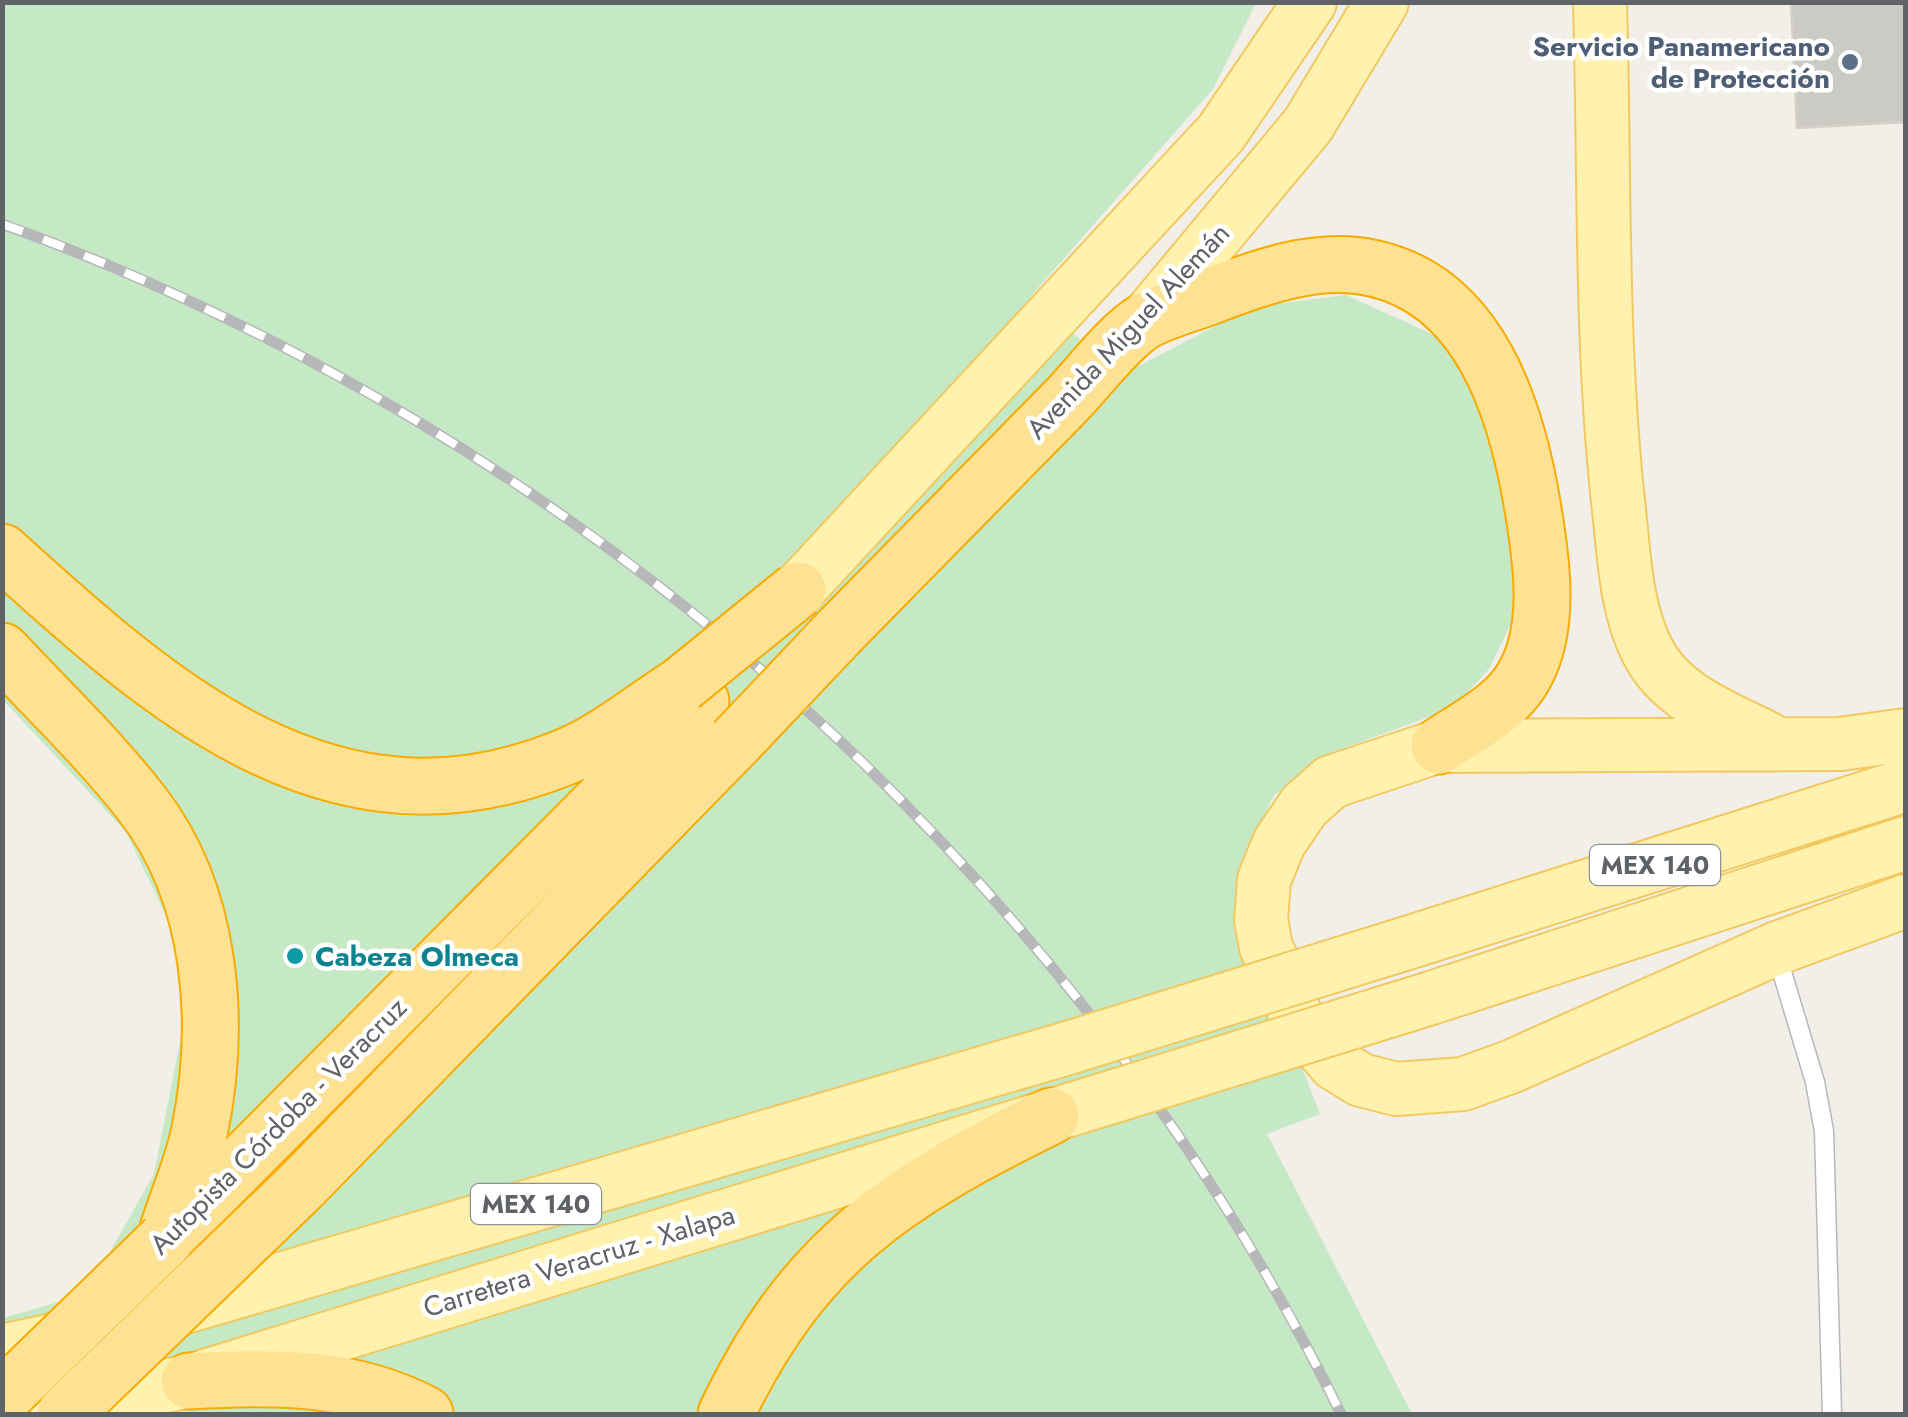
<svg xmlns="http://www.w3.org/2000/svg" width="1908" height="1417" font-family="Jost,sans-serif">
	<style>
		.green { fill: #c5e8c5 }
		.building { fill: #cccac5; stroke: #d6d1c6; stroke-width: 2.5 }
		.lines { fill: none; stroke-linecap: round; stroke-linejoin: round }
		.lane-casing { stroke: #b5b8bc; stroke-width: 21 }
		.primary-casing { stroke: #f2c960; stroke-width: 56 }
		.highway-casing { stroke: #f9ab00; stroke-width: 59 }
		.lane { stroke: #fff; stroke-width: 18 }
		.primary { stroke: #fff2af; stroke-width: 52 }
		.highway { stroke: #fde293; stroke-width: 55 }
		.rail-casing { stroke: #b6b7b8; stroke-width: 11 }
		.rail { stroke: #fff; stroke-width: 8; stroke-dasharray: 22; stroke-linecap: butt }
		.primary-bridge-casing { stroke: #f2c960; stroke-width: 56; stroke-linecap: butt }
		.highway-bridge-casing { stroke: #f9ab00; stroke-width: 59; stroke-linecap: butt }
		.primary-bridge { stroke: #fff2af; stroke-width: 52 }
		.highway-bridge { stroke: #fde293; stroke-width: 55 }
		.service-dot { fill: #5c6f8a; stroke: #fff; stroke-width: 4 }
		.culture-dot { fill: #0f9aa8; stroke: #fff; stroke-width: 4 }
		.labels { text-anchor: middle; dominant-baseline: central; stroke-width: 9; stroke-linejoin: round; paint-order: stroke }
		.shield { fill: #fff; stroke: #8f9295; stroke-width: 2.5 }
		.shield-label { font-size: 25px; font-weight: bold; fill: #5f6368 }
		.service-label { font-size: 28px; font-weight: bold; fill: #4e5e75; stroke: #fff; text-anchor: end }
		.street-label { font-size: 28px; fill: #5f6368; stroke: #fff }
		.culture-label { font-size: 28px; font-weight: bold; fill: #0d838f; stroke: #fff; text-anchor: start }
	</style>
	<rect width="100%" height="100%" fill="#f1efe8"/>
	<!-- green -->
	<path class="green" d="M3,3H1256L1213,89L1030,297L1122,375L1251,307L1346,295L1445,340L1494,418L1514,523L1518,609L1489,669L1453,708L1328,754L1274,795L1244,859L1240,908L1320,1114L1267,1134L1412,1414H3V1318L86,1294L154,1174L182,1032L179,975L167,918L126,832L3,700Z"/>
	<!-- building -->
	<path class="building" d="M1791,2H1906V122L1797,128Z"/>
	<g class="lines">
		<defs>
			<path id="lane" d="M1776,952L1815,1082L1824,1131L1832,1414"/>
			<path id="primary" d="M1600,2C1605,171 1600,342 1619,510C1624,556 1626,609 1647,650C1670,697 1723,716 1767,738
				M1144,322L1308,125L1382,2
				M798,590L1221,133L1310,2
				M1906,735L1840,744L1439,746L1331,782L1304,806L1279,843L1264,880L1261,920L1266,947L1299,1022L1335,1064L1361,1080L1396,1089L1463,1084L1510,1067L1775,949L1906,901
				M1404,944L1906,785
				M1431,998L1906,843
				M158,1315L1068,1048
				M2,1351L82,1334
				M37,1414L189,1381L1118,1095"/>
			<path id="highway" d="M2,552C162,697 333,852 565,757C605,741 644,708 681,685
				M839,632C915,555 991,477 1067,400C1088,378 1122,333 1147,320C1167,310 1190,304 1211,296C1260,277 1318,256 1372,268C1480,291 1516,410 1532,503C1541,556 1552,625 1525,674C1508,707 1469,726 1439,746
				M2,651C49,701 100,750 142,804C213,895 222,1024 199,1134C192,1166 178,1198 168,1229
				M302,1185L735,742
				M165,1240L701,701
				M189,1381C271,1377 349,1374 425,1414
				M726,1414C804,1251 893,1194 1051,1116"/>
		</defs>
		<!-- lane casing -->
		<use href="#lane" class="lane-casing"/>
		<!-- primary casing -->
		<use href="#primary" class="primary-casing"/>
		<!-- highway casing -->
		<use href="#highway" class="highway-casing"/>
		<!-- lane -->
		<use href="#lane" class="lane"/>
		<!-- primary -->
		<use href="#primary" class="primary"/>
		<!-- highway -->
		<use href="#highway" class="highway"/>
		<defs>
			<path id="rail" d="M2,224C576,431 1072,867 1341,1414"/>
		</defs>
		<!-- rail casing -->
		<use href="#rail" class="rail-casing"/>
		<!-- rail -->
		<use href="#rail" class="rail"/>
		<defs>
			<path id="primary-bridge" d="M1068,1048L1404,944
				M1118,1095L1431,998"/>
			<path id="highway-bridge" d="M681,685L798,590
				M735,742L839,632
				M2,1398L165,1240
				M65,1414L302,1185"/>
		</defs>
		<!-- primary-bridge casing -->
		<use href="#primary-bridge" class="primary-bridge-casing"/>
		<!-- highway-bridge casing -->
		<use href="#highway-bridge" class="highway-bridge-casing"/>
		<!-- primary-bridge -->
		<use href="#primary-bridge" class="primary-bridge"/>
		<!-- highway-bridge -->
		<use href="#highway-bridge" class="highway-bridge"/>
	</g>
	<!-- markers -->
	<circle class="service-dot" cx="1850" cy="62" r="10"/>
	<circle class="culture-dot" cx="295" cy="956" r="10"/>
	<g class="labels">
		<!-- shield labels -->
		<g class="shield">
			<rect x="1590" y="845" width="130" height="40" rx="8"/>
			<rect x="471" y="1184" width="130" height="40" rx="8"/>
		</g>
		<g class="shield-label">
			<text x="1655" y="865">MEX 140</text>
			<text x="536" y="1204">MEX 140</text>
		</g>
		<!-- service labels -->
		<g class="service-label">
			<text x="1830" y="46">Servicio Panamericano<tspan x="1830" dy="32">de Protección</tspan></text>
		</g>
		<!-- street labels -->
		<g class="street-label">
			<text transform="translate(1128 331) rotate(-47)">Avenida Miguel Alemán</text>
			<text transform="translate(278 1126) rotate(-45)">Autopista Córdoba - Veracruz</text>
			<text transform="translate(579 1261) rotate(-17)">Carretera Veracruz - Xalapa</text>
		</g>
		<!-- culture labels -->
		<g class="culture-label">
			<text x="315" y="956">Cabeza Olmeca</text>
		</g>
	</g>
	<!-- border -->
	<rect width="1908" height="1417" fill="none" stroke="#5f6368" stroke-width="10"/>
</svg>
